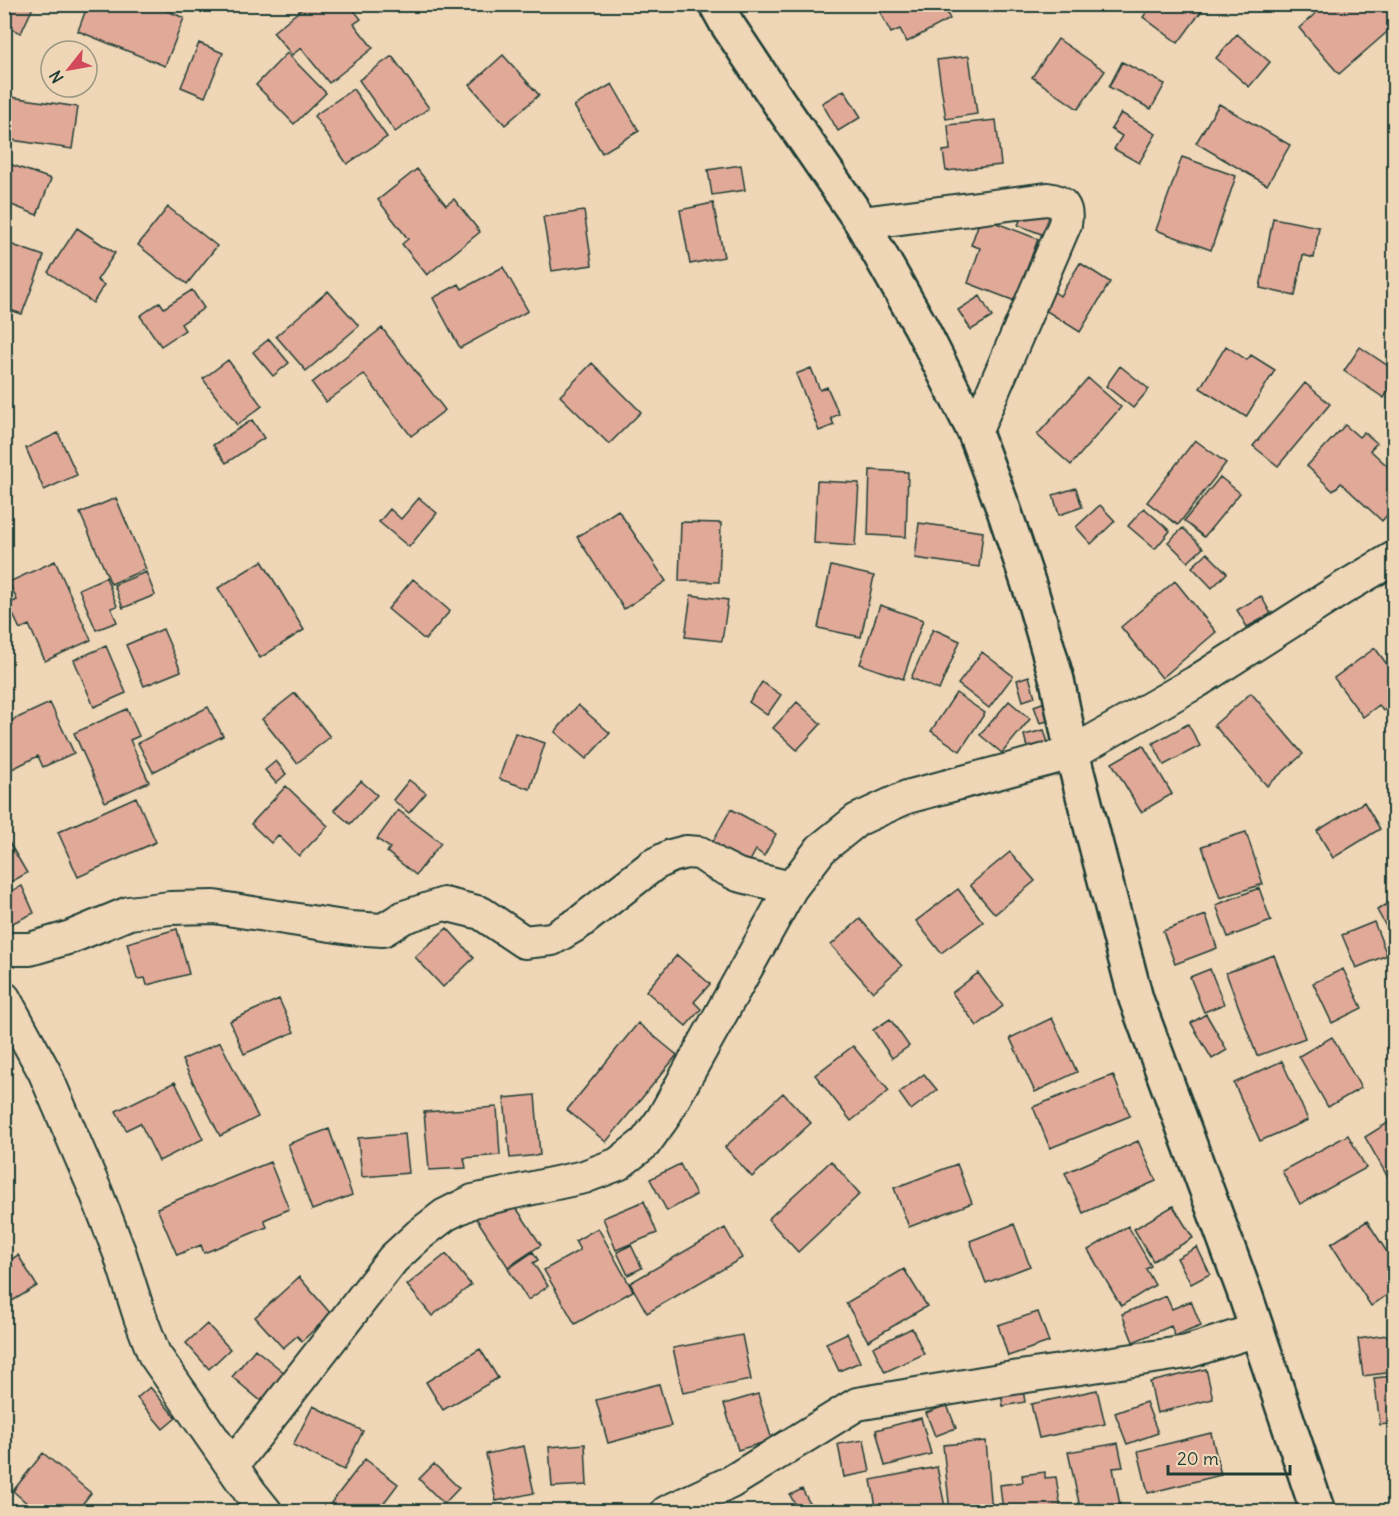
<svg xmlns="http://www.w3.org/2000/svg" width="1399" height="1516" font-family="Delius,sans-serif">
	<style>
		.building { fill: #e1a998; stroke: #1f3d34; stroke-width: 1.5 }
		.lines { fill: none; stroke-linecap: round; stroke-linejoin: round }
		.street-casing { stroke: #1f3d34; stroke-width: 36 }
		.secondary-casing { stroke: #1f3d34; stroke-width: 38 }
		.street { stroke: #efd6b7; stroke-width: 32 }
		.secondary { stroke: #efd6b7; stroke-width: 33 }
	</style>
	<rect width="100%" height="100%" fill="#efd6b7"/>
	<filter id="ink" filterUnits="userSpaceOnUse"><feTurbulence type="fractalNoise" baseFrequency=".0167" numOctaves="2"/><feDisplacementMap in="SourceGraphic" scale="12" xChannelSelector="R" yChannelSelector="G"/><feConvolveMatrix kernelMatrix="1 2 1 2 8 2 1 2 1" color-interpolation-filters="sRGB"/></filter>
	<g filter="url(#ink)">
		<!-- building -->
		<path class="building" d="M4,4L34,5L21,33L4,26Z
			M88,4H151L184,18L165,66L78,31Z
			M308,4H349L361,19L354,24L373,48L329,83L301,48L292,55L273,32Z
			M876,4H942L950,19L907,42L900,29L891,33Z
			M1153,4H1206V5L1178,43L1143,17Z
			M1326,4H1392L1394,7V26L1339,74L1299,28Z
			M1237,34L1270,62L1249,87L1216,58Z
			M1058,39L1105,71L1078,109L1032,77Z
			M199,43L223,53L205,97L181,87Z
			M287,53L326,93L294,124L256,85Z
			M503,55L539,95L505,125L470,85Z
			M392,56L429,108L395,132L359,80Z
			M969,56L977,114L946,119L937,60Z
			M1122,62L1165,84L1151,109L1109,87Z
			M612,84L639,131L602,153L574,106Z
			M353,89L387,137L347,164L314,116Z
			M844,90L861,117L838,131L822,103Z
			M11,97L78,107L72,149L5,139Z
			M1219,104L1290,145L1267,185L1196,143Z
			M1121,113L1156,134L1139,163L1114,149L1122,136L1111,129Z
			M996,120L1001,165L946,171L943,151L950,150L948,125Z
			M1182,157L1236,176L1211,250L1156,230Z
			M4,162L51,179L37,215L4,202Z
			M741,165L745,190L712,195L708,170Z
			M417,169L446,205L454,199L480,232L427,275L402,244L408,239L378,200Z
			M713,203L724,257L690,264L680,210Z
			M1026,206L1052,216L1044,235L1018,225Z
			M168,207L217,246L187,284L138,245Z
			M584,211L592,265L552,271L543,217Z
			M981,217L1038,239L1015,301L968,283L980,248L971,245Z
			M1273,218L1319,227L1314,258L1303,255L1295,296L1260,288Z
			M77,228L115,253L97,280L104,285L93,303L48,272Z
			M4,242L44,256L22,314L4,308L7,301L4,300Z
			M1080,263L1110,282L1080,332L1042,308L1053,291L1060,296Z
			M503,267L528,311L460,348L433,298L459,284L462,289Z
			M192,290L204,308L181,324L185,330L161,346L140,316L160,302L164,308Z
			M328,291L359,326L306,371L276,336Z
			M980,296L992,317L971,330L958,310Z
			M382,328L445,410L411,436L364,374L326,402L312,383Z
			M269,339L289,363L273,376L253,352Z
			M1226,346L1247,360L1251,355L1275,370L1246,417L1200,388Z
			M1360,347L1394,370V381L1384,398L1344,371Z
			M228,360L262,406L237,425L203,379Z
			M592,363L641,412L609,444L560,396Z
			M1120,366L1149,389L1133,408L1106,386Z
			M811,368L820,390L827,387L839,414L831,418L834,425L819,431L796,374Z
			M1088,378L1121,407L1071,465L1037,435Z
			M1305,383L1330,404L1278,466L1253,446Z
			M252,420L264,438L226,463L213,445Z
			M1345,425L1359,437L1364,432L1377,443L1370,450L1394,472V507L1382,521L1341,483L1333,491L1307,466Z
			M58,433L77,475L44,490L26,448Z
			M1195,440L1226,463L1178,525L1147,502Z
			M870,470L908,472L906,537L868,535Z
			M1220,477L1240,493L1204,537L1184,521Z
			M817,481L859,483L855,546L814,543Z
			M1076,488L1082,507L1059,515L1053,495Z
			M116,498L146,569L111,584L80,513Z
			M419,498L437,513L409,547L379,522L390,509L401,519Z
			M1100,505L1115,521L1091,544L1076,527Z
			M1144,508L1170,531L1155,549L1128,526Z
			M618,510L666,581L624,609L577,537Z
			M681,522L721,523L719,582L679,581Z
			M919,523L983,532L979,567L915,558Z
			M1183,528L1203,548L1188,562L1168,542Z
			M1207,553L1227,573L1212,588L1192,567Z
			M55,561L91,640L45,661L29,625L20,629L8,604L17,600L9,582Z
			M262,561L304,630L260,658L218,588Z
			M831,566L874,576L861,637L818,628Z
			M146,572L155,595L123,608L114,585Z
			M106,577L117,606L111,608L117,622L96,630L79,589Z
			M413,579L450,611L425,640L388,609Z
			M1175,581L1216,632L1162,678L1121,627Z
			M691,595L728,600L722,641L685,637Z
			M1261,596L1271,614L1247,627L1237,610Z
			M880,605L923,620L903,679L860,664Z
			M163,629L181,671L144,686L126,645Z
			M933,629L960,641L939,690L911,678Z
			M106,646L126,693L94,707L74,660Z
			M1375,648L1394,674V703L1383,711L1379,705L1363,717L1334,678Z
			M982,652L1013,676L989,708L958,684Z
			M1029,676L1035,697L1023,701L1017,680Z
			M762,682L781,695L767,715L749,702Z
			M295,693L330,737L297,763L262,719Z
			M956,693L985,713L960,751L931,731Z
			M1251,693L1303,754L1267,786L1214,725Z
			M1009,701L1030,719L1002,753L980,735Z
			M797,702L821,724L797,750L773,728Z
			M1045,702L1051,720L1040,723L1034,706Z
			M50,703L74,753L43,767L38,756L4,773V724Z
			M578,705L610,733L586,759L555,732Z
			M208,707L223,736L153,772L138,743Z
			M127,709L139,736L130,740L149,782L105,802L74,733Z
			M1188,724L1200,746L1164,765L1153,743Z
			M1044,730L1049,746L1028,751L1024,735Z
			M515,733L545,743L530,789L499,779Z
			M1143,745L1172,794L1141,812L1112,763Z
			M276,761L286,774L276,783L265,770Z
			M409,780L426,793L409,813L393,800Z
			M361,781L377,795L350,824L334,810Z
			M286,786L328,826L299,856L278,835L271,843L251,824Z
			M136,797L156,842L78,877L58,832Z
			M1364,802L1380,829L1333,858L1317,831Z
			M731,809L776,834L764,856L756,850L744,872L707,852Z
			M398,810L441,843L416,875L387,852L390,848L377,839Z
			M1246,832L1263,884L1220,898L1202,846Z
			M4,834L27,873L4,886Z
			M1010,852L1035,881L995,914L970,885Z
			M22,886L34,913L4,927V894Z
			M1259,888L1271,921L1228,937L1216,905Z
			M958,889L983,922L941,953L916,921Z
			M1394,900V941L1377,910Z
			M1206,915L1217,948L1175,964L1163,931Z
			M860,919L902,966L873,992L831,945Z
			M1374,922L1387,955L1356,968L1342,935Z
			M447,928L474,958L443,987L415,957Z
			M177,929L189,974L147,985L145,978L137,979L127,943Z
			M677,955L710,984L694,1002L701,1009L686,1026L646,991Z
			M1274,955L1305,1038L1257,1056L1226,973Z
			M1210,969L1224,1004L1204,1012L1190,977Z
			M1343,969L1362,1008L1332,1023L1313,983Z
			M978,973L1003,1006L977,1026L952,993Z
			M279,999L294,1032L244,1054L230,1021Z
			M1206,1014L1227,1050L1212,1059L1191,1023Z
			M1052,1018L1077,1072L1035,1092L1010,1038Z
			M890,1019L909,1046L892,1058L873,1030Z
			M638,1023L677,1055L606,1142L567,1110Z
			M1332,1037L1361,1088L1328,1107L1299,1056Z
			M220,1042L258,1117L220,1136L182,1060Z
			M853,1046L889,1091L851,1121L815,1075Z
			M1282,1061L1308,1120L1260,1141L1234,1083Z
			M924,1074L937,1090L911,1110L899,1093Z
			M1113,1075L1130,1116L1050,1148L1033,1107Z
			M175,1082L203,1139L159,1161L140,1123L126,1130L116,1111Z
			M783,1093L811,1123L752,1177L725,1147Z
			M535,1095L540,1155L510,1158L504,1098Z
			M497,1107L500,1155L464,1158L466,1168L429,1170L424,1112Z
			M1394,1119V1188L1365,1137Z
			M329,1129L352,1195L312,1210L288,1144Z
			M405,1134L409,1173L362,1177L358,1138Z
			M1348,1135L1366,1168L1300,1204L1282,1171Z
			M1138,1141L1156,1181L1083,1213L1065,1173Z
			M831,1161L860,1194L798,1252L768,1219Z
			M270,1162L289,1209L264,1220L267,1227L204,1253L201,1245L177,1255L157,1208Z
			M680,1164L696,1195L667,1211L650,1179Z
			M957,1164L972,1203L909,1227L894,1188Z
			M509,1197L541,1245L508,1267L476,1218Z
			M644,1201L657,1233L616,1250L603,1218Z
			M1173,1206L1193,1238L1153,1261L1134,1229Z
			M1367,1221L1394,1263V1290L1371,1306L1331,1244Z
			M1014,1224L1030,1266L986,1283L970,1241Z
			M1128,1226L1151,1266L1146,1269L1155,1285L1121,1306L1088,1250Z
			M598,1228L633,1291L575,1324L544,1270L580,1250L575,1241Z
			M725,1228L742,1258L647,1313L630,1283Z
			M631,1245L642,1268L628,1275L617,1252Z
			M1197,1247L1210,1274L1191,1284L1177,1258Z
			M533,1252L538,1260L533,1263L548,1286L528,1300L508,1269Z
			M446,1254L471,1285L432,1316L407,1285Z
			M18,1255L37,1286L4,1306V1264Z
			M904,1269L927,1306L868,1341L846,1303Z
			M299,1277L331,1314L302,1341L297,1336L283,1348L255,1317Z
			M1166,1296L1172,1309L1191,1301L1201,1326L1175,1336L1171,1326L1133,1342L1122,1314Z
			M1038,1312L1049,1342L1008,1356L998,1325Z
			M207,1324L230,1349L209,1369L186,1343Z
			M912,1328L924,1354L885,1372L873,1347Z
			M847,1333L860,1362L839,1371L826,1343Z
			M1394,1334V1372L1363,1376L1358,1339Z
			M742,1335L751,1380L683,1393L673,1348Z
			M255,1349L291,1378L267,1406L232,1377Z
			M480,1349L498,1378L443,1410L426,1382Z
			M1206,1369L1213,1399L1157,1413L1150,1382Z
			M1394,1376V1423L1380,1425L1374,1378Z
			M659,1384L671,1426L608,1443L596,1400Z
			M150,1387L176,1418L163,1429L137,1398Z
			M1023,1390L1025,1402L1003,1406L1001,1393Z
			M1097,1390L1105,1424L1039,1438L1031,1404Z
			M758,1394L772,1440L738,1450L724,1404Z
			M1146,1402L1158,1433L1127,1444L1115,1413Z
			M947,1405L956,1428L935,1436L926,1413Z
			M313,1406L363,1431L344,1470L293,1445Z
			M921,1418L931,1454L885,1466L876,1430Z
			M1211,1433L1221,1475L1148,1493L1138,1451Z
			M864,1440L870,1472L844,1477L838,1444Z
			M986,1441L992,1512H950L943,1445Z
			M1118,1443L1123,1467L1113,1468L1120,1505L1081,1512L1068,1452Z
			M585,1444L587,1485L552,1487L549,1447Z
			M524,1446L534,1493L496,1501L486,1454Z
			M43,1453L91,1493L76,1512H37L13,1491Z
			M365,1459L398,1484L377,1512H334L328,1507Z
			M434,1464L459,1488L444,1504L419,1479Z
			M937,1467L946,1512H877L871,1480Z
			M1045,1472V1478L1056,1477L1061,1510L1052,1512H1003L1000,1485L1023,1482L1022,1475Z
			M802,1489L809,1502L797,1508L790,1495Z"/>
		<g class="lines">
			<defs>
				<path id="street" d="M862,223L1047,199C1063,201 1068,208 1065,224L975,433
					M4,949H30L71,937L129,913L170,908L214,907L350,928L383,930L404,917L444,904L481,913L524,942L552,939L579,923L653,865L671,856L686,852L700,853L716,864L738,875L791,888
					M4,998L44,1071L96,1192L120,1254L140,1317L154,1354L250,1492L266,1512
					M232,1466L393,1259L419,1235L445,1215L473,1201L584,1177L618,1164L645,1143L663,1118L791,888L821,849L857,820L907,797L1072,753L1196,682L1340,590L1394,558
					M667,1512L731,1482L857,1404L1000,1380L1187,1352L1257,1330"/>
				<path id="secondary" d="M716,4L727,24L778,101L862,223L920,325L975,433L1005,513L1032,594L1057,680L1072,753L1136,999L1245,1294L1318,1512"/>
			</defs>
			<!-- street casing -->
			<use href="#street" class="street-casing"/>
			<!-- secondary casing -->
			<use href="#secondary" class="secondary-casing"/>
			<!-- street -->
			<use href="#street" class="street"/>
			<!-- secondary -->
			<use href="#secondary" class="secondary"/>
		</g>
	</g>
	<!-- margin -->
	<rect width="1399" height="1516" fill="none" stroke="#efd6b7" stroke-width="24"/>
	<rect x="12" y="12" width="1375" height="1492" fill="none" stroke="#1f3d34" stroke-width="2" filter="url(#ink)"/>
	<!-- north arrow -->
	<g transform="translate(69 69) rotate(239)"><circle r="28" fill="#efd6b7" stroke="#9c9983" stroke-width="1.5"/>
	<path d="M0-4.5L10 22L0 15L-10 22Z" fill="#d1495b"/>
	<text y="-9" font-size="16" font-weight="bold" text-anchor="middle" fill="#1f3d34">N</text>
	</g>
	<!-- scale -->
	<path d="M1168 1465v9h122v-9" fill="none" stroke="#1f3d34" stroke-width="3"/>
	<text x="1177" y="1465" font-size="18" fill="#1f3d34" stroke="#efd6b7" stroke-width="4.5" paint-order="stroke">20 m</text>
</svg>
